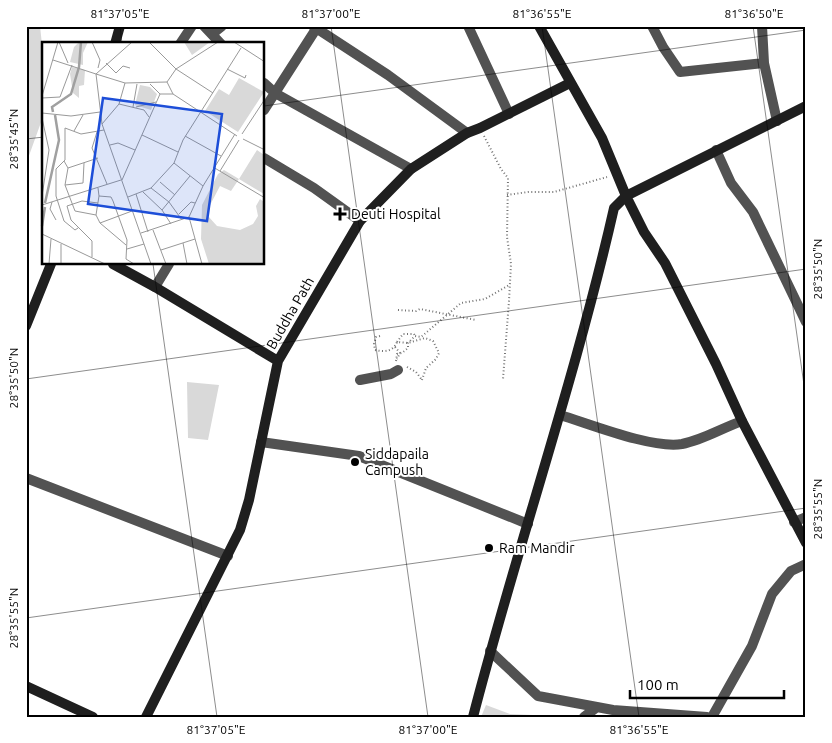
<svg xmlns="http://www.w3.org/2000/svg" width="832" height="743" font-family="Ubuntu,sans-serif">
	<style>
		.green { fill: #d9d9d9 }
		.lines { fill: none; stroke-linecap: round; stroke-linejoin: round }
		.path { stroke: #747474; stroke-width: 2; stroke-dasharray: 1 2.5; stroke-linecap: butt }
		.street { stroke: #525252; stroke-width: 10 }
		.secondary { stroke: #1f1f1f; stroke-width: 10 }
		.ticks { fill: none; stroke: #000; stroke-width: 1; stroke-opacity: 0.45 }
		.poi-dot { fill: #000; stroke: #fff; stroke-width: 2 }
		.labels { text-anchor: middle; dominant-baseline: central; stroke-width: 4; stroke-linejoin: round; paint-order: stroke }
		.poi-label { font-size: 14px; fill: #000; stroke: #fff; text-anchor: start }
		.street-label { font-size: 14px; fill: #000; stroke: #fff }
		.inset-river { fill: none; stroke: #a0a0a0; stroke-width: 2.5 }
		.inset-road { fill: none; stroke: #999; stroke-width: 1 }
		.view { fill: #1d4ed8; fill-opacity: 0.15; stroke: #1d4ed8; stroke-width: 2.5 }
		.inset-edge { fill: none; stroke: #000; stroke-width: 2.5 }
		.neatline { fill: none; stroke: #000; stroke-width: 2 }
		.ticks-label { font-size: 12px; text-anchor: middle; fill: #000 }
	</style>
	<rect width="100%" height="100%" fill="#fff"/>
	<!-- green -->
	<path class="green" d="M26,26H40L44,63V114L26,164Z
		M187,382L219,385L208,440L188,438Z
		M486,705L510,714L578,717H481Z"/>
	<g class="lines">
		<!-- path -->
		<path class="path" d="M484,136L501,169L508,178L507,237L511,264L509,301L503,379
			M507,195L528,192H554L607,177
			M398,310L416,311L420,309L476,320
			M380,336L376,337L374,344L375,350C384,352 393,352 397,342L408,343L425,338L433,341L439,353L436,359L426,368L422,380
			M397,342L403,334H414L415,336
			M395,347L400,353L397,359
			M396,361L397,354L402,353L408,348V343L415,336L421,337L461,303L485,299L509,285
			M407,367L416,372L422,380"/>
		<!-- street -->
		<path class="street" d="M204,26L221,44
			M313,26L388,75L467,133
			M468,26L509,114
			M652,26L663,47L680,72L764,63L777,121
			M762,26L764,63
			M212,34L222,26
			M180,44L192,26
			M264,83L275,93L411,169
			M264,110L316,29
			M716,150L731,183L753,212L806,322
			M264,158L314,188L360,221
			M155,287L169,264
			M360,380L391,374L398,370
			M560,415C590,424 652,449 682,444C703,440 722,428 742,421
			M261,442L359,456L528,524
			M26,478L228,556
			M794,522L806,517
			M490,651L538,696L613,710L707,717
			M584,717L597,707
			M712,717L752,646L772,594L791,571L806,564"/>
		<!-- secondary -->
		<path class="secondary" d="M539,26L602,138L626,196L644,232L665,263L716,364L742,421L806,543
			M115,44L120,26
			M113,264L155,287L278,361
			M26,326L51,264
			M26,686L93,717
			M146,717L240,530L249,500L278,361L360,221L411,169L467,133L480,128L570,83
			M473,717C517,547 575,380 614,208L626,196L806,106"/>
	</g>
	<!-- ticks -->
	<path class="ticks" d="M120,26L122,44M331,26L428,717M542,26L639,717M753,26L806,399M264,106L806,30M26,139L44,137M153,264L217,717M26,379L806,269M26,618L806,508"/>
	<!-- markers -->
	<g class="poi-dot">
		<path d="M337.5 206.5h5v5h5v5h-5v5h-5v-5h-5v-5h5z"/>
		<circle cx="355" cy="462" r="5"/>
		<circle cx="489" cy="548" r="5"/>
	</g>
	<g class="labels">
		<!-- poi labels -->
		<g class="poi-label">
			<text x="351" y="214">Deuti Hospital</text>
			<text x="365" y="454">Siddapaila<tspan x="365" dy="16">Campush</tspan></text>
			<text x="499" y="548">Ram Mandir</text>
		</g>
		<!-- street labels -->
		<g class="street-label">
			<text transform="translate(290 313) rotate(-60)">Buddha Path</text>
		</g>
	</g>
	<!-- overview -->
	<g transform="translate(42 42)">
		<rect width="222" height="222" fill="#fff"/>
		<path d="M37,0H46L41,11V23L28,20L32,5ZM142,0H168L150,13ZM30,25L43,28L42,43L37,44V56L31,51L28,32ZM197,36L222,50L196,90L163,69L177,47L187,53ZM98,43L108,45L115,52L109,68L93,63ZM215,108L222,113V152L197,137L189,149L178,144L166,167V174L175,184L198,188L211,182L216,174L214,164L218,157L222,160V222H167L159,197L160,163L176,132L182,128L197,137Z" fill="#d9d9d9"/>
		<path class="inset-river" d="M11,70L10,65L29,52L37,25L39,0M3,161L17,98L13,73M0,184L3,165"/>
		<path class="inset-road" d="M17,0L26,21M50,0L58,18L56,26M107,0L134,27L171,51M192,0L223,20M11,18L54,32L90,0M64,21L74,31L81,24L88,26M185,27L203,36L204,33M54,32L60,82L109,222M54,32L83,41L125,40L131,52M125,40L134,27L176,0M108,42L118,52H131L195,94M0,54L16,0M0,56L18,55L30,23M77,62L102,68L107,75M91,65L95,42M94,65L114,60M0,71L29,74L58,70M0,76L7,108L0,154M60,82L77,62L83,41M23,86V118L14,127V154L22,179L33,188L36,186M23,86L39,92L62,88M32,89L41,73M55,90L50,106L65,142M200,92L223,57M100,93L136,110M143,94L179,114M201,97L223,108M68,103L76,101L93,108M22,119L26,126L23,143L33,169L54,173M132,121L161,144M171,125L223,156M26,126L56,116M178,129L197,98M80,138L118,52M118,140L133,153M23,143L41,141L42,121M56,146L57,154L69,155L71,159L85,198L84,217L92,222M109,146L127,160L140,178M101,150L120,168L129,182M94,152L106,190M57,154L54,173L58,181L84,203M86,155L109,146L132,121L141,98L199,6M10,160L8,167L14,178M0,163L79,138M120,168L148,134M137,172L149,160L153,161M58,181L90,169M111,188L124,222M99,191L147,175M0,192L63,222M141,201L145,222M85,207L102,202M119,208L153,197M50,215V199L29,178L25,164L40,159L56,161M7,222L9,197M19,222V202M160,222L147,175L161,144L193,92"/>
		<path class="view" d="M61,56L180,72L165,179L46,162Z"/>
		<rect width="222" height="222" class="inset-edge"/>
	</g>
	<!-- border -->
	<rect width="832" height="743" fill="none" stroke="#ffffff" stroke-width="55"/>
	<!-- scale -->
	<path d="M630 690v8h154v-8" fill="none" stroke="#000000" stroke-width="2.5"/>
	<text x="637" y="690" font-size="15" fill="#000000" stroke="#ffffff" stroke-width="4" paint-order="stroke">100 m</text>
	<rect x="28" y="28" width="776" height="688" class="neatline"/>
	<g class="ticks-label">
		<text x="120" y="18">81°37'05"E</text>
		<text x="331" y="18">81°37'00"E</text>
		<text x="542" y="18">81°36'55"E</text>
		<text x="754" y="18">81°36'50"E</text>
		<text transform="translate(14 139) rotate(-90)" y="4">28°35'45"N</text>
		<text transform="translate(818 269) rotate(-90)" y="4">28°35'50"N</text>
		<text transform="translate(14 378) rotate(-90)" y="4">28°35'50"N</text>
		<text transform="translate(818 509) rotate(-90)" y="4">28°35'55"N</text>
		<text transform="translate(14 618) rotate(-90)" y="4">28°35'55"N</text>
		<text x="216" y="734">81°37'05"E</text>
		<text x="428" y="734">81°37'00"E</text>
		<text x="639" y="734">81°36'55"E</text>
	</g>
</svg>
